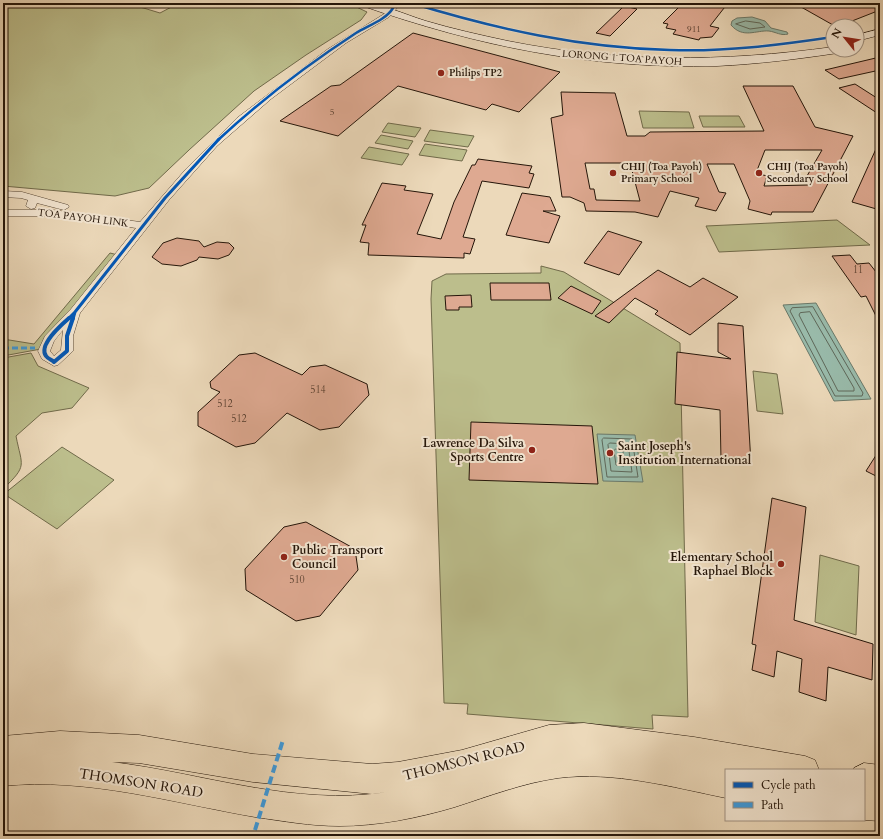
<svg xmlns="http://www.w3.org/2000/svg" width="883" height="839" font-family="Cardo,serif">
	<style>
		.green { fill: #bcbe8c; stroke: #706a4a }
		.water { fill: #99bbab; stroke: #6a796a }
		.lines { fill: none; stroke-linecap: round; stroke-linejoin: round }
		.shore { stroke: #5e685a; stroke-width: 1 }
		.building { fill: #dea991; stroke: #241509; fill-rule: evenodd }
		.minor-casing { stroke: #564635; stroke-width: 1 }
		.secondary-casing { stroke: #241509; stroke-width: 1 }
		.primary-casing { stroke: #241509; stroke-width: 1 }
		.minor { fill: #f3e6d2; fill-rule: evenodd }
		.secondary { fill: #f3e6d2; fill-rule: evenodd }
		.primary { fill: #ecd9ba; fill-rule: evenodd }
		.quiet-far1 { stroke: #3c9add; stroke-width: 3; stroke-dasharray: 6 3; stroke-linecap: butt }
		.quiet { stroke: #3c9add; stroke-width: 4; stroke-dasharray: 8 4; stroke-linecap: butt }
		.cycleway-far2-casing { stroke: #f3e6d2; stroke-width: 4 }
		.cycleway-far1-casing { stroke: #f3e6d2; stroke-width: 5 }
		.cycleway-casing { stroke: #f3e6d2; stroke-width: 6 }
		.cycleway-far2 { stroke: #0057b8; stroke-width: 2.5 }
		.cycleway-far1 { stroke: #0057b8; stroke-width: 3 }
		.cycleway { stroke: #0057b8; stroke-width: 4 }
		.poi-dot { fill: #8f2418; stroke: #f3e6d2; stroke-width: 1.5 }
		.labels { text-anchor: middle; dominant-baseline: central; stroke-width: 4; stroke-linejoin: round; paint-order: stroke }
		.far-number-label { font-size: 9px; fill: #523a2b }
		.far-street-label { font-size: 10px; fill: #241509; stroke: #f3e6d2 }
		.far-poi-label { font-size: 10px; font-weight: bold; fill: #241509; stroke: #f3e6d2; text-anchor: start }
		.number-label { font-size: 10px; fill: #523a2b }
		.poi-label { font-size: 12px; font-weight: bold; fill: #241509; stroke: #f3e6d2; text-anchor: end }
		.near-street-label { font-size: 14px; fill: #241509; stroke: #f3e6d2 }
	</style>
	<rect width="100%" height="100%" fill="#ecd9ba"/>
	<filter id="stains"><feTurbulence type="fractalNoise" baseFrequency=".005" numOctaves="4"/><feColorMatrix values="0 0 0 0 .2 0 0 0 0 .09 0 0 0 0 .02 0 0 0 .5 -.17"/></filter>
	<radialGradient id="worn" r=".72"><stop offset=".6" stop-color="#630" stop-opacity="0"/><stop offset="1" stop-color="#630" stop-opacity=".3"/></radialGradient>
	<!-- green -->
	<path class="green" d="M3,3H127L160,13L179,3H348L367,12L361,20L306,55L254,91L189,150L149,188L115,196L3,186Z
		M639,111L689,112L694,128H643Z
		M699,116H739L745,127H703Z
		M388,123L421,128L415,137L382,132Z
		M430,130L474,136L468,147L424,141Z
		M381,135L413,141L408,149L375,143Z
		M425,144L467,150L462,161L419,155Z
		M369,147L409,154L402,165L361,158Z
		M837,220L870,245L719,252L706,226Z
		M110,253L118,255L41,349L3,356V339L34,344Z
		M541,266L564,272L680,343L688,717L652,715L653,729L467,714L468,704L444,703L431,299L432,281L446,274L541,273Z
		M31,353L38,366L89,388L72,408L42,413L16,436C22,467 28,465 3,489V358Z
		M753,371L777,374L783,414L757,411Z
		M62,447L114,480L57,529L4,494Z
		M820,555L859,566L856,635L815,622Z"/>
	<!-- water -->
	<path class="water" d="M752,17L765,21L771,28L787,32L788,34C781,36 776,32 769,31C756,30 743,39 731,25L732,21L737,18Z
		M816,303L871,399L834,401L783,305Z
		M597,434L635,435L643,482L603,481Z"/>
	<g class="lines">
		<!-- shore -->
		<path class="shore" d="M746,21L760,23L765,27L750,29L736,24Z
			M813,307L863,393L862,396H835L790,311L792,308Z
			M810,312L854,388V391H838L799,315L800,313Z
			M604,438L632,439L638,477H607L602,440Z
			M610,443L628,444L632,472L611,471L608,445Z
			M616,449L623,451L624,466L616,465L614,451Z"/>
	</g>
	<!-- building -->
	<path class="building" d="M683,3H728L710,26L719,28L712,37L700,38L699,40L673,34L676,30L666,28L668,24L663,23Z
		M794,3H880V10L852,21L833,25Z
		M624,6L637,9L610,36L596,33Z
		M413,33L560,72L519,112L492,104L486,110L398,86L338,136L280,121L331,86L340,85Z
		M880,57V70L839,79L825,70Z
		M855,84L880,100V115L839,88Z
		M743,86H793L815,127L853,136L813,212H772L771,215L748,209L750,201L734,164H707L719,192L726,193L716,211L695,206L699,198L670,191L658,217L635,212L586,211L584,203L570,197H562L551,118L563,115L561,92L615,93L627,136H645L650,132L764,131ZM765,150H822L807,176L809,185L764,186L767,176L756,173ZM585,163H630L640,201L596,200L594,189H590Z
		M880,140V210L852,202Z
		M478,159L532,166L529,173L534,174L529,188L482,181L463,237L475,239L470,254L464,253V258L368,255L369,243L360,242L366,225H362L382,183L406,186L404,190L433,194L417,234L441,239L454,202L472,165H475Z
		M522,193L550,197L556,211H543L560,216L549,243L506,235Z
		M608,231L642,242L619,275L584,263Z
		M177,238L199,241L204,247L217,242L229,243L234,248L229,255L218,259L199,257L197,260L181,266L162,264L152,257L163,243Z
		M850,255L857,264L869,263L880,277V324L866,296L861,297L832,256Z
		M658,270L690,287L703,278L738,297L690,335L655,314L658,311L635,298L609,323L595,316Z
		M490,283H549L551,300H491Z
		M571,286L601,301L592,314L558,298Z
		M471,295L472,307H459V310H446L445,296Z
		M718,323L743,326L751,464L721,460L720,410L675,404L677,352L731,359L718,352Z
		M255,353L302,375L310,367L325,365L367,384L369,395L339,427L320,430L287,413L255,443L236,447L198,426V412L220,392L211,388L210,382L239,355Z
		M471,422L592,426L598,484L469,480Z
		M880,449V478L866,471Z
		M772,498L806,507L794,620L873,644L872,680L828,667L826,701L799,692L802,659L777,651L774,677L752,670L756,645L752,644Z
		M306,522L355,549L358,570L320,616L296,621L246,590L245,569L284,527Z"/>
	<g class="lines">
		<defs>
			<path id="minor" d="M387,3H395L397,8L389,17L346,43L271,99L217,146L169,200L80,313L73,336V351L58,365L54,366L42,359L38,351L45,336L71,309L136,228L53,216H3V210H53L140,222L186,169L237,118L328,49L384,14L389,8ZM63,330L61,350L54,356L50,351L54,341Z
				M3,191L22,192L68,205L69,207L64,210L37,203L35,208L31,209L26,206L28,200L21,198L3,197Z"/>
			<path id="secondary" d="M359,3C382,3 403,14 426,21C453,29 480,35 508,41C617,63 723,62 833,47V50H844L838,53C798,59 758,64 717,66C590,69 480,47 360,5Z
				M880,29V35L857,41V35Z"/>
			<path id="primary" d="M584,723L694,737L805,756L815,760L819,770H726V798C672,787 614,771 558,778C523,783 489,796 455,807C418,818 378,826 339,826C311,826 283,821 255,817C174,803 86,777 3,786V736L60,731L139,735L253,754L372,764L398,762L462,750L549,725ZM112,762L139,763L253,782L372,794L387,792C295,807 203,773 112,762Z
				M864,763L880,765V821L864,820V770H853L854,768Z"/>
		</defs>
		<!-- minor casing -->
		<use href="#minor" class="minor-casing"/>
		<!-- secondary casing -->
		<use href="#secondary" class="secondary-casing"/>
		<!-- primary casing -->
		<use href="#primary" class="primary-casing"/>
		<!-- minor -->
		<use href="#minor" class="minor"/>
		<!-- secondary -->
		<use href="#secondary" class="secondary"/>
		<!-- primary -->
		<use href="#primary" class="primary"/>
		<!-- quiet-far1 -->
		<path class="quiet-far1" d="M3,348H35"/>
		<!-- quiet -->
		<path class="quiet" d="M255,830L283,740"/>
		<defs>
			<path id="cycleway-far2" d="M411,3C496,29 581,48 670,50C725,52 779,45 833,37
				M218,140C260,101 307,65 356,33C367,26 386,20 393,8L391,3"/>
			<path id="cycleway-far1" d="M75,312L165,198L219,139
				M68,319L75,312
				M73,319L75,312"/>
			<path id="cycleway" d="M69,318C61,325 38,345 46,356C48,359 52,360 54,362L67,351V336L73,318"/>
		</defs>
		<!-- cycleway-far2 casing -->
		<use href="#cycleway-far2" class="cycleway-far2-casing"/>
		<!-- cycleway-far1 casing -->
		<use href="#cycleway-far1" class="cycleway-far1-casing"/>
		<!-- cycleway casing -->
		<use href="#cycleway" class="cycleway-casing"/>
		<!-- cycleway-far2 -->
		<use href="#cycleway-far2" class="cycleway-far2"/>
		<!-- cycleway-far1 -->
		<use href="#cycleway-far1" class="cycleway-far1"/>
		<!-- cycleway -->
		<use href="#cycleway" class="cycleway"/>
	</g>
	<!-- markers -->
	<g class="poi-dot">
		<circle cx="441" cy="73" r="4"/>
		<circle cx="613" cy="173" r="4"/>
		<circle cx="759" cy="173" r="4"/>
		<circle cx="532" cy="450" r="4"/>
		<circle cx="610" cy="453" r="4"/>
		<circle cx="284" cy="557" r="4"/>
		<circle cx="781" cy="564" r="4"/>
	</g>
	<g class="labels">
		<!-- far-number labels -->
		<g class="far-number-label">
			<text x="694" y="29">911</text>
			<text x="332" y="112">5</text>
		</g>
		<!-- far-street labels -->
		<g class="far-street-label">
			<text transform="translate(622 58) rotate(4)">LORONG 1 TOA PAYOH</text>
			<text transform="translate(83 218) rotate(7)">TOA PAYOH LINK</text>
		</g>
		<!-- far-poi labels -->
		<g class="far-poi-label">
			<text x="449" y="73">Philips TP2</text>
			<text x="621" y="167">CHIJ (Toa Payoh)<tspan x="621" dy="12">Primary School</tspan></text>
			<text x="767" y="167">CHIJ (Toa Payoh)<tspan x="767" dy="12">Secondary School</tspan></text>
		</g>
		<!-- number labels -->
		<g class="number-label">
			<text x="858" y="270">11</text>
			<text x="318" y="390">514</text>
			<text x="225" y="404">512</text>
			<text x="239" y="419">512</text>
			<text x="297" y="580">510</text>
		</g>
		<!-- poi labels -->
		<g class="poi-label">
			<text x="524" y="443">Lawrence Da Silva<tspan x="524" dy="14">Sports Centre</tspan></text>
			<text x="618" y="446" text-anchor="start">Saint Joseph's<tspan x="618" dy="14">Institution International</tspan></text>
			<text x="292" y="550" text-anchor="start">Public Transport<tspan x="292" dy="14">Council</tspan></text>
			<text x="773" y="557">Elementary School<tspan x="773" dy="14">Raphael Block</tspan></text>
		</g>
		<!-- near-street labels -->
		<g class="near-street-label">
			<text transform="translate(464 761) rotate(-14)">THOMSON ROAD</text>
			<text transform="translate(141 783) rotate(9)">THOMSON ROAD</text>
		</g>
	</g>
	<!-- margin -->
	<rect width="883" height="839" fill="none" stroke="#ecd9ba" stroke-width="16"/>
	<rect x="4" y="4" width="875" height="831" fill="none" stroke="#241509" stroke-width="2"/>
	<rect x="8" y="8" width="867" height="823" fill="none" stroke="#241509"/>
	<!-- legend -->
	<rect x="725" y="769" width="140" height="52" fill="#f3e6d2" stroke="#a09282"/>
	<rect x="733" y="782" width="20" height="6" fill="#0057b8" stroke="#a09282"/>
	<text x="761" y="789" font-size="12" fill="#241509">Cycle path</text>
	<rect x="733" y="802" width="20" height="6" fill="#3c9add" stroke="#a09282"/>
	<text x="761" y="809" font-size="12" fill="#241509">Path</text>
	<!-- north arrow -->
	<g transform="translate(845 38) rotate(300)"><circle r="19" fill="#f3e6d2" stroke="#a09282"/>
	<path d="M0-3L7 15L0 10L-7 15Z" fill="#8f2418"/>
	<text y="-6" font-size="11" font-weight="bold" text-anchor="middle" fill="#241509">N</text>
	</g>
	<rect width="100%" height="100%" filter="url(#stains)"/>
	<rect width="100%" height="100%" fill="url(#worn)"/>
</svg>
